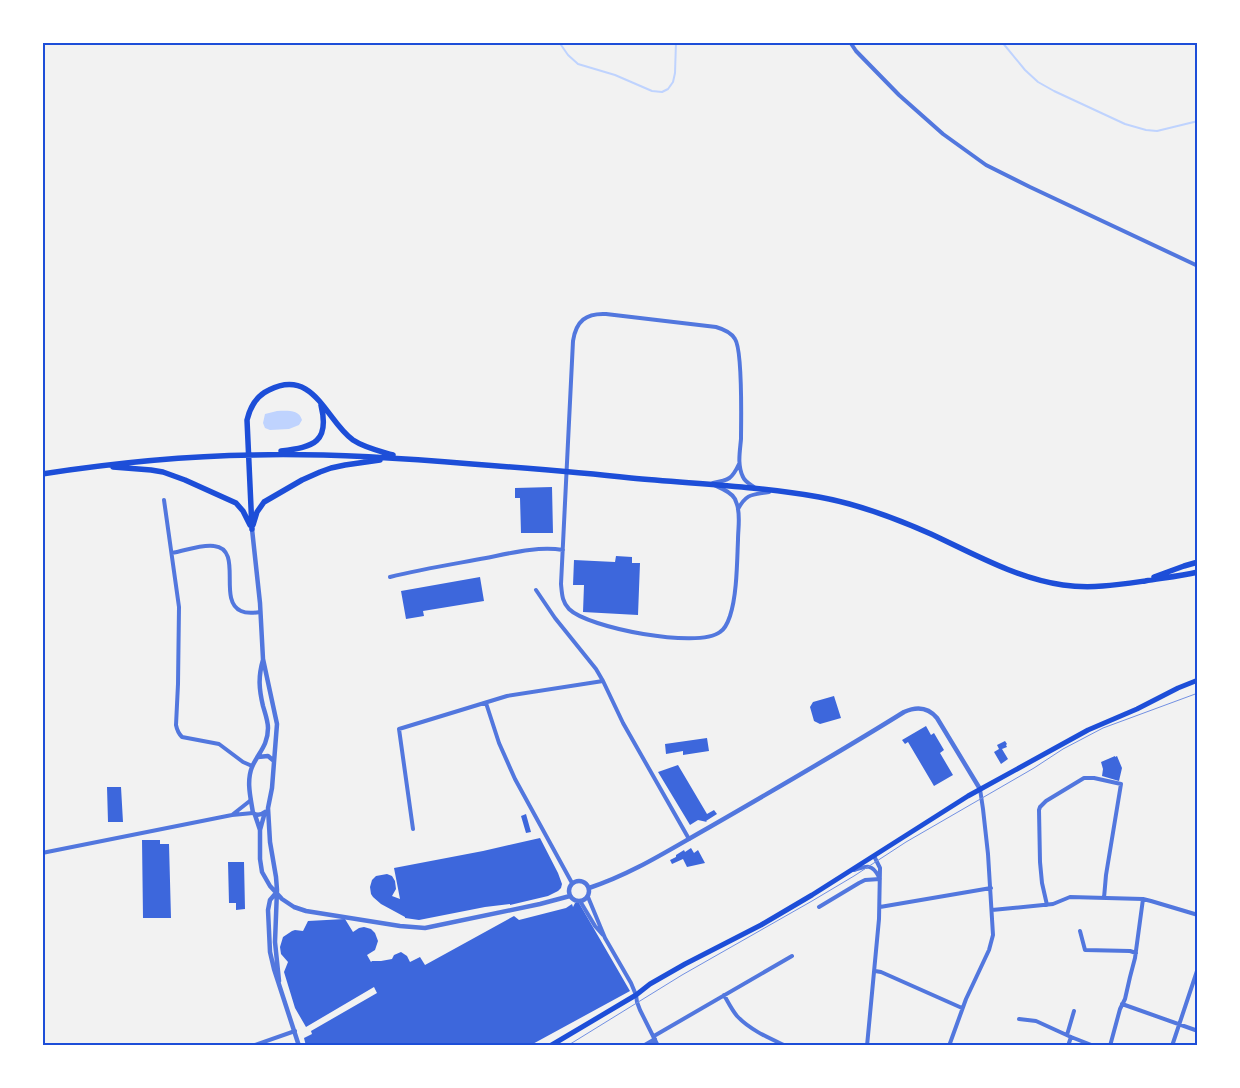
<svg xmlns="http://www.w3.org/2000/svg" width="1240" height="1088" font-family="Cabin,sans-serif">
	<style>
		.water { fill: #bfd3fe }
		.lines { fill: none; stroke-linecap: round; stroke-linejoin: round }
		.stream { stroke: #bfd3fe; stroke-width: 2 }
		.building { fill: #3d67dc }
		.minor { stroke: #5277de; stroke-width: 4 }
		.tertiary { stroke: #5277de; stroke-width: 4.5 }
		.secondary { stroke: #1d4ed8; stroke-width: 5 }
		.primary { stroke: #1d4ed8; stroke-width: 5.5 }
		.tram { stroke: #7290e2; stroke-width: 1 }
		.neatline { fill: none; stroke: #1d4ed8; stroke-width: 2 }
	</style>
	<rect width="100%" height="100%" fill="#f2f2f2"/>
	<!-- water -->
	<path class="water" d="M277,411C286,411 299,409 302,420L299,425L289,429L270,430L265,428L263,423L265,414Z"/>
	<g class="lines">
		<!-- stream -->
		<path class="stream" d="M559,42L568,55L578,64L615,75L652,91L662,92L668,89L673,82L675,73L676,42
			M1002,42L1025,70L1038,82L1054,91L1125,124L1146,130L1157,131L1198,121"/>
	</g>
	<!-- building -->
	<path class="building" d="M552,487L553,533H521L520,498H515V488Z
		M616,556L632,557V563H640L638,615L583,612L584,585H573L574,560L615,562Z
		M480,577L484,601L423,611L424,616L406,619L401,591Z
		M834,696L841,718L820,724L814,721L810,707L813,702Z
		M926,726L931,735L934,733L944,750L940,753L953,775L934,786L908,742L905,744L902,740Z
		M707,738L709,751L683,755V751L666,754L665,744Z
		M1005,741L1007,744L1006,745L1007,747L1002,749L1008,759L1001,764L994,752L999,749L997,745Z
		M1115,756V757L1117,756L1122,768L1119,781L1102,776L1103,769L1101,762Z
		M678,765L707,814L714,810L717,814L706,821L707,822L698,820L690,825L658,772Z
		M107,787H121L123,822H108Z
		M526,814L531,832L526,833L521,816Z
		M540,838L558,873L562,884L561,888L558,891L548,896L510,905V904L485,907L419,920L405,918V917L381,904L373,897L371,894L370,887L372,880L376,876L387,874L392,876L395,881L396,889L392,896L400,899L394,868L483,851Z
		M142,840H160V844H169L171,918H143Z
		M691,848L694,853L698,850L705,863L687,867L683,859L672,864L670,860L676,857V855L684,850L685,852Z
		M228,862H244L245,909L236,910V903H229Z
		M575,903H579L630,991L529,1046H306L304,1038L312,1034L311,1031L377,993L374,987L306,1027L295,1008L284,972L288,962L281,954L280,947L283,937L292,931L295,930L303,931L308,921L345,919L353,932L359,928L364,927L371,929L375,933L378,941L375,950L367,955L371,962L372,961H381L392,959L394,955L401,952L407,956L410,962L420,957L425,965L514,916L519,920L566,908L572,904L573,907Z"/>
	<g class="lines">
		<!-- minor -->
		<path class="minor" d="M850,42L856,51L899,95L943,134L986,165L1030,187L1198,266
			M713,483C729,480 732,479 739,464
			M716,486C723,489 731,492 735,499C736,502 738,506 738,509C740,519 738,530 738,540C737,562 737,595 730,616C728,622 725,629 720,632C698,649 588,628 569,609C562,602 562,594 561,584L573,341C576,321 586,313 606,314L716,327C723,329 731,332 735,339C743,351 741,421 741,439C740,451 737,465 743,477C745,482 750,484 754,487
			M164,500L179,607L178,684L176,725C177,730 178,733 182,737L219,744L243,762L252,766
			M738,509C747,493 752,495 769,492
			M172,553C184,551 202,544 214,546C244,549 217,601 241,611C247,614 254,613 260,612
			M390,577C422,569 454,564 486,558C511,553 538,546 563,550
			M536,590L555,618L596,669L603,681L623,723L689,839
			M486,703L499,743L515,779L572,883
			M232,815L251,800
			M413,829L399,729L507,696L603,681
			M42,853L232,815L253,813
			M854,870C866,866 872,863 879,877
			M588,897L605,938L631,983L636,995L637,1002L640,1010L658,1046
			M580,901L595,926L603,935
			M1047,905L1042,883L1040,862L1039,810L1040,807L1046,801L1084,778H1094L1121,784L1106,875L1104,898
			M819,907L859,883L865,880L880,879
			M880,907L991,888
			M992,910L1053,904L1070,897L1143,899
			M1080,931L1085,950L1130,951L1136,953
			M875,971L881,972L962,1008
			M724,995C728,1002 732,1010 737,1016C750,1030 769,1038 786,1046
			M1122,1004L1198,1031
			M1019,1019L1036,1021L1071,1037L1094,1046
			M1067,1035L1074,1011
			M654,1036L792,956
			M252,1046L295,1031
			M643,1046L655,1039
			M867,1046L879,919L880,868L874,856
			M949,1046L966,999L989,950L993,935L988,854L983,809L980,789
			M1068,1046L1071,1037
			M1110,1046L1120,1009L1125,999L1130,977L1135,958L1143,899L1151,901L1198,915
			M1172,1046L1198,968"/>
		<!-- tertiary -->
		<path class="tertiary" d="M252,529L260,603L263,659L277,724L272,788L268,808L270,842L276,877L277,890L275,942L279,981
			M263,660C258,677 259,689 263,706C265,713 268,721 268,728C268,746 258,753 252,767C246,782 251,799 253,813C257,816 261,815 265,812
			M258,757L268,756L274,761
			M265,812L260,830V859L262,872L270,886L282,899L294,907L306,911L400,926L425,928L540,904L570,896
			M255,815L260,830
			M569 891a10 10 0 1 1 20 0a10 10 0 1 1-20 0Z
			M589,888C632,874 669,850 708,828C774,790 840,752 904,712C917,706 928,707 937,718L980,789
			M276,893L270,900L268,910L270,952L274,969L299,1046"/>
		<!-- secondary -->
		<path class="secondary" d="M550,1046L636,995L650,984L685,964L761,925L812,895L968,796L1088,730L1137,709L1178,688L1198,680"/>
		<!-- primary -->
		<path class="primary" d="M281,451C314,447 330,442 321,405
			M113,467L151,470L163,472L185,480L236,503L243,511L250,525
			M42,474C113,463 183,456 254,455C327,453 400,458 472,464C525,468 578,472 631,478C694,484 757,486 819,497C858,504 895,518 931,534C974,554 1016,578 1063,585C1091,589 1117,585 1145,581C1163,578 1180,576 1198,572
			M253,525L257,512L264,502L302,480L320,472L331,468L345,465L380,460
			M252,529L247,420C250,407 256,396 269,390C314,367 326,421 353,440C365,448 380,451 393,455
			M1154,577L1184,566L1198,562"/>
		<!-- tram -->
		<path class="tram" d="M567,1046L682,975L812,901L854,876L906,842L1034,768L1063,749L1103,728L1198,693"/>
	</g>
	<!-- border -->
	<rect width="1240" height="1088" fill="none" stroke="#ffffff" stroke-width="88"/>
	<rect x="44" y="44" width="1152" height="1000" class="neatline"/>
</svg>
